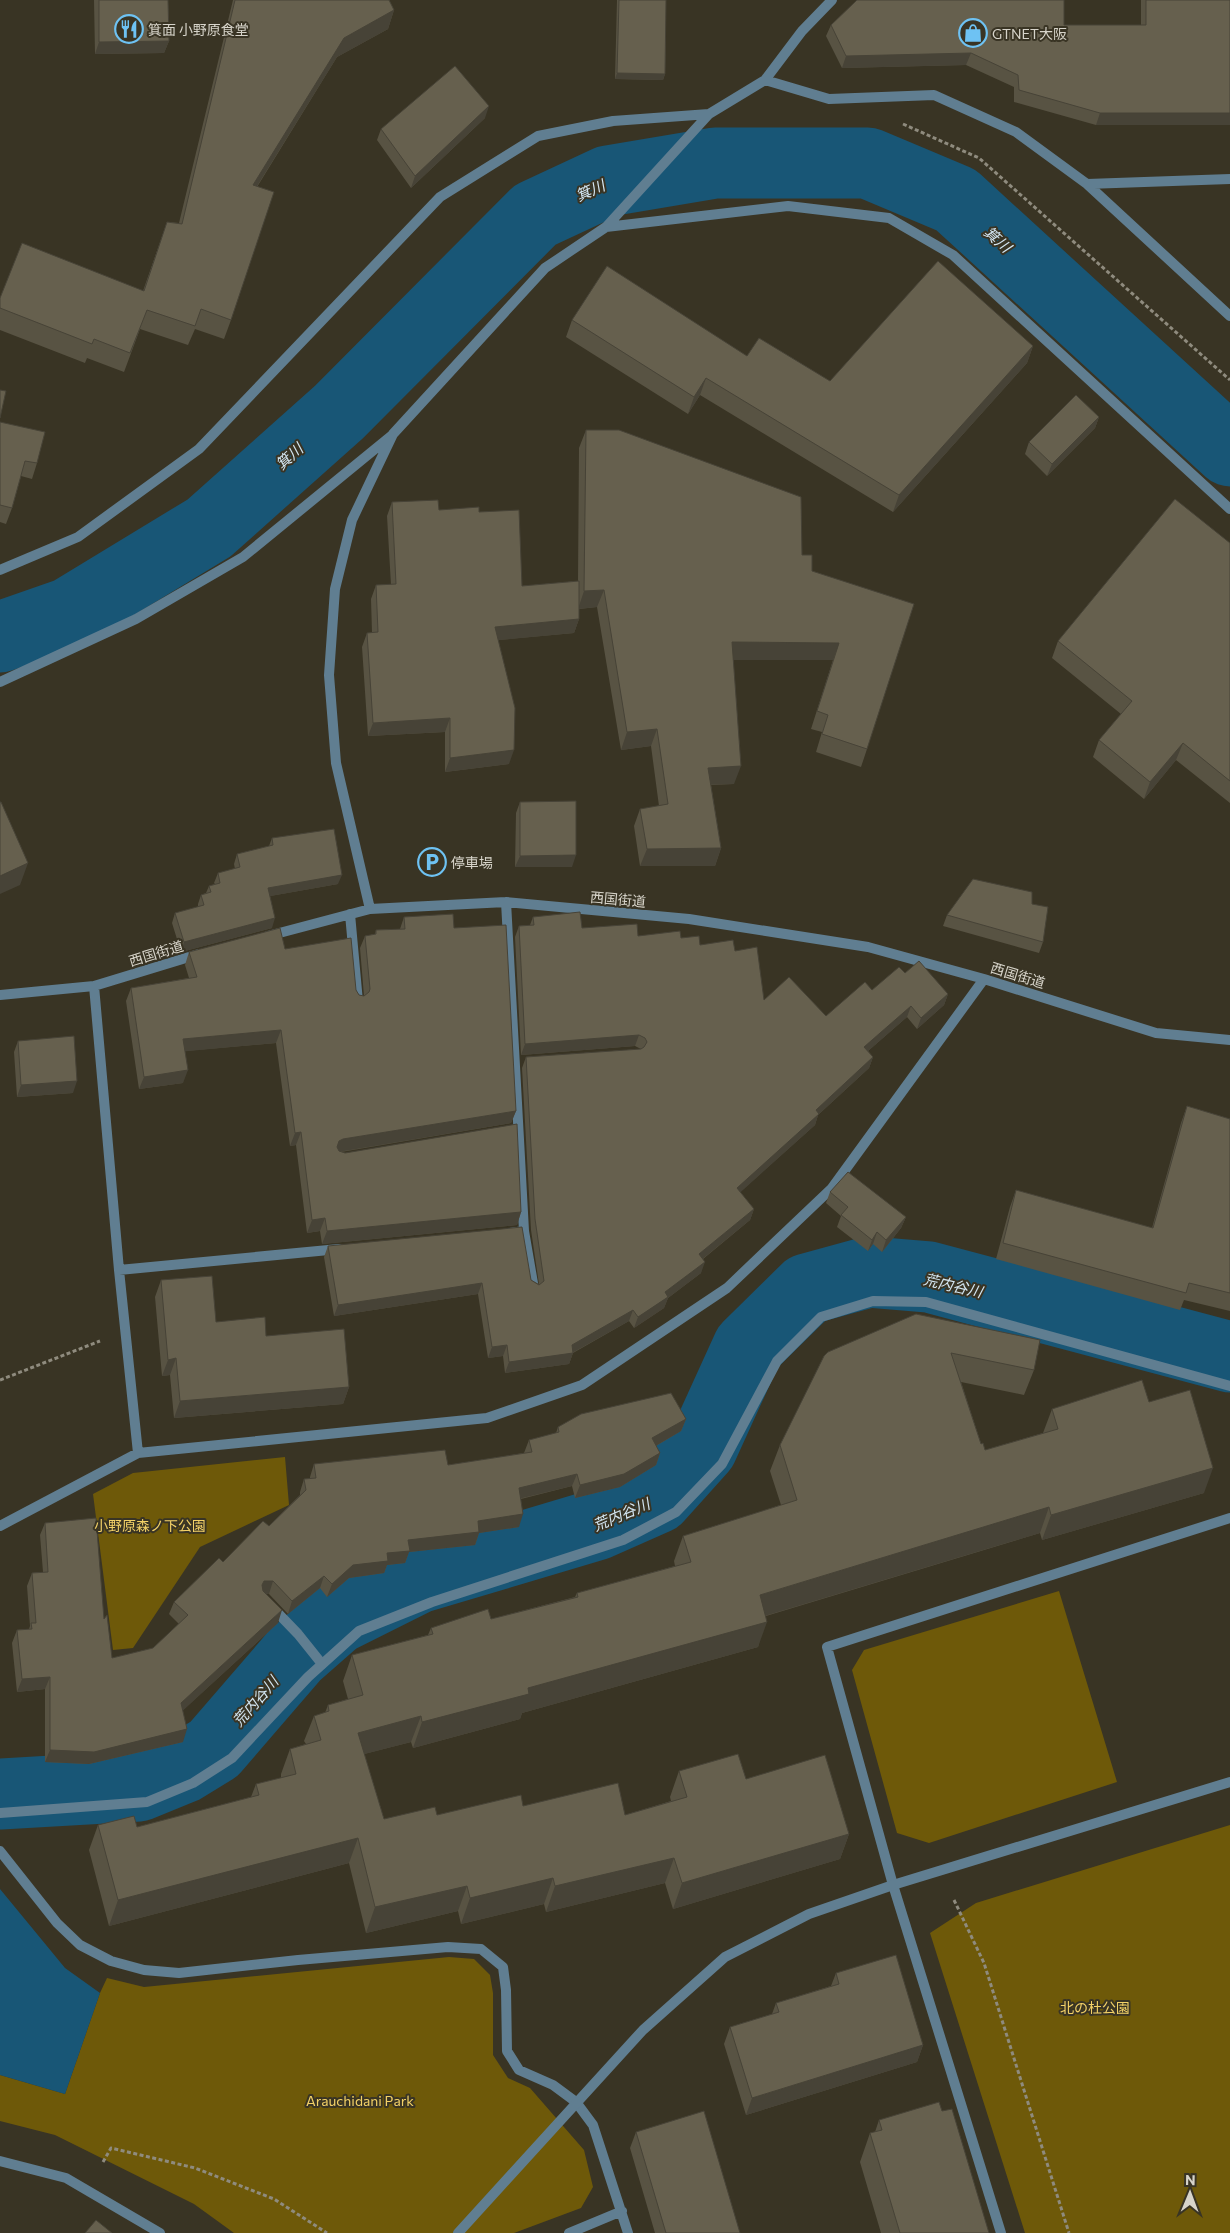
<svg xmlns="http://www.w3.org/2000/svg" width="1230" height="2233" font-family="Commissioner,'Noto Sans JP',sans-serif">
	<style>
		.green { fill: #6e5909 }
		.water { fill: #185676 }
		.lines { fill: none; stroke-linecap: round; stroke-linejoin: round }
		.river { stroke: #185676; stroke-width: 71 }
		.path { stroke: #8f8b7e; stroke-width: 3; stroke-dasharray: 4 2.5; stroke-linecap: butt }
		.service { stroke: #607e91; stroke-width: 10 }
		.minor { stroke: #607e91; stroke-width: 10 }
		.tertiary { stroke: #607e91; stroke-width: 10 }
		.wall { fill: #585343 }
		.shaded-wall { fill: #474337 }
		.building { fill: #66604e; stroke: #474337 }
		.labels { text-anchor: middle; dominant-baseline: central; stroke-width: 4; stroke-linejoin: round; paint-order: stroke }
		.poi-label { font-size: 14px; fill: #d7d4ca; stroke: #393424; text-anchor: start }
		.street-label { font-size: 14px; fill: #d7d4ca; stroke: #393424 }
		.park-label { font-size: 14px; fill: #f3d167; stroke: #393424 }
		.water-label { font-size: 15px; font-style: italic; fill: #d4e7f3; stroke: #393424 }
	</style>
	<rect width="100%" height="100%" fill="#393424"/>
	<!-- green -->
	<path class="green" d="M285,1457L289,1505L200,1547L133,1648L113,1650L93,1494L133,1473Z
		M1059,1591L1117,1782L929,1843L897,1833L852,1670L864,1650Z
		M1230,1825V2233H1025L930,1933L976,1903Z
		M449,1957L474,1959L490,1975L493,1993V2055L508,2078L530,2088L584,2150L593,2187L581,2208L514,2233H234L194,2204L55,2135L0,2121V2075L65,2094L100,1993L107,1978L144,1987Z"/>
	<!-- water -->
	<path class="water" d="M0,1889L65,1968L100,1993L65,2094L0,2075Z"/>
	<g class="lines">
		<!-- river -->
		<path class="river" d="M0,637L69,613L209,528L339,412L535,215L608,181L715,163H868L956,200L1230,451
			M0,1794L139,1786L183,1768L214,1749L295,1655L336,1619L418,1578L596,1525L657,1498L702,1448L748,1347L807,1289L869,1272L929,1277L1230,1357"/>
		<!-- path -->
		<path class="path" d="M903,124L979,158L1230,380
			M0,1380L100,1341
			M954,1900L984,1963L1069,2233
			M103,2162L111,2148L195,2168L274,2199L327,2233"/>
		<!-- service -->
		<path class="service" d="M272,1607L298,1634L322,1664"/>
		<!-- minor -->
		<path class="minor" d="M765,80L829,99L934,95L1016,132L1087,184L1230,316
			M1087,184L1230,179
			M606,227L788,206L889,218L953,255L1230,509
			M0,570L78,537L199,449L440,197L538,136L613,121L709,114
			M0,682L136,619L243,557L391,436
			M506,902L524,1231L510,1233
			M370,909L336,763L329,675L335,589L352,520L393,434L545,268L606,227L709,114L765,80L802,31L832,0
			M350,914L358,1002
			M268,936L370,909L506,902L689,919L868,947L984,979L1156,1033L1230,1040
			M94,986L119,1270L138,1453
			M0,995L94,986L199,954
			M524,1231L534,1289
			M119,1270L339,1249
			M0,1526L138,1453L487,1418L582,1385L727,1288L832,1188L984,979
			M0,1813L147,1802L193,1783L232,1758L308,1677L359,1631L432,1602L623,1540L676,1512L722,1464L777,1361L821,1317L873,1301L926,1302L1230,1386
			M0,1851L57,1923L80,1945L111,1961L144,1970L179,1973L298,1960L448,1947L481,1949L503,1967L506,1990L507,2051L519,2070L553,2085L576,2102L593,2125L628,2233
			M569,2233L622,2211
			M1001,2233L893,1885L827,1647L1230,1518"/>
		<!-- tertiary -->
		<path class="tertiary" d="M0,2161L66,2178L160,2233
			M458,2233L643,2030L725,1957L809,1914L893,1885L1230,1782"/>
	</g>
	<!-- wall -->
	<path class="wall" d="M94,0H168L169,41L164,53L95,54Z
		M233,0H389L394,10L388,29L337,57L257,187L231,320L224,339L195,329L188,345L140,329L124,372L87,358L85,363L0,330V298L143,291L167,222L179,223Z
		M617,0H666L665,74L663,80L615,79Z
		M1141,0H1230V125H1096L1014,102V87L966,65L842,68L826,36L831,25H1141Z
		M485,118L411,188L377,140L381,129Z
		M572,320L747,356L830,381L1033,346L1027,363L893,512L700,395L688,414L566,337Z
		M1099,417L1095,428L1047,476L1025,454L1029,442Z
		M0,422L37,463L32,479L21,476L12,508L6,524L0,522Z
		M586,430L802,555L812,571L867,749L861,767L816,752L822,732L811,729L833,660H733L734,784L711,785L721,848L715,866H640L634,826L640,809L659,806L651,746L621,750L597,607L579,609V619L574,633L498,640L509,764L445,772V732L368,736L362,647L367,633H372L371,599L376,585H391L387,516L392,502L439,510L479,512L522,586L578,581L579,448Z
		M1230,543V803L1176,760L1144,799L1093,757L1099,740L1121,714L1052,658L1058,641Z
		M520,802L572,867H515L516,813Z
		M272,838L338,884L270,896L272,928L181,952L172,923L175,913L198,907V904L201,895L206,893L209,886L215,884L214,883L218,873L235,869L234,864L237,854L269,846Z
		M1032,904L1043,942L1039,953L943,926L947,915Z
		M404,917L454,928L516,1111L511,1123L341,1152L521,1212L517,1225L322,1244L320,1231L307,1233L296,1145L290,1146L276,1043L185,1051L183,1083L139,1089L126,1001L131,988L189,978L185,965L189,952L285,949L356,990L359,995L364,996L360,948L365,936L375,934L376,930L400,929Z
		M533,917L582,928L638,936L681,938L700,945L735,951L764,1000L826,1016L905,973L948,994L944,1005L917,1029L907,1017L868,1051L873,1057L869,1068L818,1115L815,1125L740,1192L754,1209L750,1220L703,1259L701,1273L668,1298L664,1308L634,1328L629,1321L573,1353L569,1364L505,1373L503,1356L488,1358L478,1294L334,1316L324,1257L328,1246L531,1280L539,1284L531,1230L522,1068L526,1057L641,1049L635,1046L521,1055L515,937L519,926L530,925Z
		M18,1041L73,1093L17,1097L14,1052Z
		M1187,1106L1230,1119V1311L1184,1300L1180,1310L996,1259L1010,1207L1016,1190L1152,1228L1181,1123Z
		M830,1192L906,1217L901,1228L882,1252L873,1244L868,1251L837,1227L841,1216L826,1203Z
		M161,1280L216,1322L266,1336L349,1387L343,1404L174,1418L170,1375L162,1376L155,1297Z
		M916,1314L1034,1370L1024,1395L961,1382L981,1444L985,1450L1043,1433L1052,1409L1149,1402L1204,1493L1042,1540L1040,1533L766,1616L758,1647L522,1713L520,1719L413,1748L411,1742L364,1754L384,1819L437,1815L523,1806L625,1815L671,1801L670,1797L679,1771L746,1779L849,1834L840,1859L673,1909L665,1883L546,1912L544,1904L461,1924L458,1911L366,1933L349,1863L109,1926L89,1850L98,1825L137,1827L251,1797L256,1784L281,1778V1774L290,1749L306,1744L304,1741L314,1716L325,1713L328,1705L348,1699L343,1681L352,1655L428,1635L431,1628L491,1619L575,1597L577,1593L675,1566L674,1561L683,1536L781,1505L770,1471L780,1445Z
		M686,1419L681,1431L656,1446L660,1453L656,1465L620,1487L575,1498L572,1486L521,1499L519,1527L479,1533L475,1545L409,1552L405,1563L387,1565L384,1573L349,1578L327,1597L320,1588L288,1614L269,1594H266L278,1623L183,1710V1742L89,1764L45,1762V1689L17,1692L12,1643L17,1630L29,1629L30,1626L27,1586L32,1573L43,1572L40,1535L45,1523L104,1619L112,1658L153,1648L179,1624L169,1614L174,1602L269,1526L300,1495V1492L304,1479H310V1477L314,1464L448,1465L524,1453L529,1440L556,1433L558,1427Z
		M836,1973L923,2045L917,2062L746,2115L724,2044L730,2027L772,2014L776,2003L831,1986Z
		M942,2111L989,2233H881L860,2162L870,2133L875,2132L879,2120Z
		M636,2132L740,2233H655L630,2148Z"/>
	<!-- shaded-wall -->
	<path class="shaded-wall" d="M394,10L388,29L337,57L246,204L253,185L344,38Z
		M169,41L164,53L95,54L99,42Z
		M971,53L966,65L842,68L846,56Z
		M617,73L665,74L663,80L615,79Z
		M489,106L485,118L411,188L415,176Z
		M1100,113H1230V125H1096Z
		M1033,346L1027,363L893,512L899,495Z
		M706,378L700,395L688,414L694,397Z
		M1099,417L1095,428L1047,476L1052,464Z
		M604,590L597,607L578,609L584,591Z
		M579,619L574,633L490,641L495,627Z
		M732,642L839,643L833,660H726Z
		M450,718L445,732L368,736L373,723Z
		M657,729L651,746L621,750L627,732Z
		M1183,743L1176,760L1144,799L1150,782Z
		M514,750L509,764L445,772L450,758Z
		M741,766L734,784L702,785L708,768Z
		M721,848L715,866H640L647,849Z
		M576,855L572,867H515L520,856Z
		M28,863L20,885L0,894V876Z
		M342,875L338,884L265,897L268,888Z
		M275,918L272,928L181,952L184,942Z
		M948,994L944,1005L917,1029L921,1018Z
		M911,1006L907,1017L860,1058L864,1047Z
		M281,1030L276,1043L178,1052L183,1039Z
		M639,1035L635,1046L521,1055L525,1044Z
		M873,1057L869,1068L818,1115L815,1125L733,1199L737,1188L816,1110Z
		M188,1070L183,1083L139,1089L144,1077Z
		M77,1081L73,1093L17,1097L21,1085Z
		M516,1111L511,1123L338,1152L334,1154L339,1141L343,1139Z
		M301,1132L296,1145L290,1146L295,1133Z
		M754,1209L750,1220L695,1265L699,1254Z
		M521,1212L517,1225L322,1244L327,1231Z
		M906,1217L901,1228L882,1252L886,1240Z
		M325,1218L320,1231L307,1233L312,1220Z
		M877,1232L873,1244L868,1251L872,1240Z
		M705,1262L701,1273L668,1298L664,1308L634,1328L638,1317L665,1292Z
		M482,1283L478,1294L334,1316L338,1305Z
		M633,1310L629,1321L572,1353H573L569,1364L505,1373L509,1362L572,1345Z
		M507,1345L503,1356L488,1358L492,1347Z
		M176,1358L170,1375L162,1376L168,1360Z
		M349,1387L343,1404L174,1418L180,1401Z
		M686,1419L681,1431L647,1451L652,1438Z
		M660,1453L656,1465L620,1487L575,1498L580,1485Z
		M1213,1468L1204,1493L1042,1540L1051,1515Z
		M577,1474L572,1486L514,1500L519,1488Z
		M1049,1507L1040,1533L751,1620L760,1595Z
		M523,1514L519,1527L479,1533L475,1545L409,1552L405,1563L387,1565L384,1573L349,1578L327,1597L332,1584L353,1565L387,1553L408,1540L478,1521Z
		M324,1576L320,1588L288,1614L292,1601Z
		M264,1581H273L269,1594H260L262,1585Z
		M282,1610L278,1623L177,1716L181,1703Z
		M767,1622L758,1647L522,1713L520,1719L413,1748L422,1722L528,1688Z
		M50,1677L45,1689L17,1692L22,1679Z
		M421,1716L411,1742L349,1758L358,1733Z
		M187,1729L183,1742L89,1764L45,1762L50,1750Z
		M849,1834L840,1859L673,1909L682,1883Z
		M358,1838L349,1863L109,1926L118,1900Z
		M674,1858L665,1883L546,1912L555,1886Z
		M553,1878L544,1904L461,1924L470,1898Z
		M467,1886L458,1911L366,1933L375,1907Z
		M923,2045L917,2062L746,2115L752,2098Z"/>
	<!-- building -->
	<path class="building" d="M99,0H168L169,41L99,42Z
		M235,0H389L394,10L344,38L253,185L274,192L231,320L201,309L195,326L147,310L130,353L94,339L92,344L0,308V298L22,243L144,291L167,222L182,224Z
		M619,0H666L665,74L617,73Z
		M857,0H1064V25H1146V0H1230V113H1100L1019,90L1018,75L971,53L846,56L831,25Z
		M455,66L489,106L415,176L381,129Z
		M938,261L1033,346L899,495L706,378L694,397L572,320L607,266L747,356L759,338L830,381Z
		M0,390L6,391L0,418Z
		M1076,395L1099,417L1052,464L1029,442Z
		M0,422L45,432L37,463L25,461L12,508L0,505Z
		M586,430H619L801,497L802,555H812V571L914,604L867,749L822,734L828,715L817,711L839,643L732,642L741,766L708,768L721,848L647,849L640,809L668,804L657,729L627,732L604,590L584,591Z
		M1175,499L1230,543V781L1183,743L1150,782L1099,740L1132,701L1058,641Z
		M438,500L439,510L479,507V512L519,510L522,586L579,581V619L495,627L515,708L514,750L450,758V718L373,723L367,633L378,632L376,585L396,584L392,502Z
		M576,801V855L520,856V802Z
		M0,802H1L28,863L0,876Z
		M334,829L342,875L268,888L275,918L184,942L175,913L204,905L201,895L211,892L209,886L220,883L218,873L240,867L237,854L273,845L272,838Z
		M973,879L1032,892V904L1048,907L1043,942L947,915Z
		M580,912L582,928L637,924L638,936L680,931L681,938L699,936L700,945L733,940L735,951L757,947L764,1000L789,977L826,1016L865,982L872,990L899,967L905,973L919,961L948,994L921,1018L911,1006L864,1047L873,1057L816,1110L819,1114L737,1188L754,1209L699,1254L705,1262L665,1292L668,1297L638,1317L633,1310L572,1345L573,1353L509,1362L507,1345L492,1347L482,1283L338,1305L328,1246L522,1227L531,1280L539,1285L544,1281L535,1219L526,1057L641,1049L644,1047L647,1042L645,1038L639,1035L525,1044L519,926L534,925L533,917Z
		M453,914L454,928L506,925L516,1111L343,1139L339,1141L337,1147L339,1151L345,1153L517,1124L521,1212L327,1231L325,1218L312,1220L301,1132L295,1133L281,1030L183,1039L188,1070L144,1077L131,988L197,977L189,952L280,928L285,949L351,938L356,990L359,995L364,996L369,992L370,989L365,936L376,934V930L405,929L404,917Z
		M74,1036L77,1081L21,1085L18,1041Z
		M1187,1106L1230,1119V1293L1189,1283L1186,1293L1003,1243L1016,1190L1153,1228Z
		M848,1172L906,1217L886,1240L877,1232L872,1240L841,1215L848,1207L830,1192Z
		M212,1276L216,1322L265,1317L266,1336L344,1329L349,1387L180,1401L176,1358L168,1360L161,1280Z
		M916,1314L1040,1340L1034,1370L951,1353L981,1444L983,1443L985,1450L1058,1429L1052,1409L1142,1380L1149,1402L1190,1390L1213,1468L1051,1515L1049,1507L760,1595L767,1622L528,1688L529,1694L422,1722L421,1716L358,1733L384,1819L435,1807L437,1815L521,1795L523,1806L618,1783L625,1815L687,1797L679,1771L738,1754L746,1779L825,1755L849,1834L682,1883L674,1858L555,1886L553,1878L470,1898L467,1886L375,1907L358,1838L118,1900L98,1825L134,1816L137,1827L259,1795L256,1784L296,1774L290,1749L321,1740L314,1716L329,1711L328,1705L363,1695L352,1655L433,1634L431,1628L488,1609L491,1619L578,1597L577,1593L691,1562L683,1536L797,1500L780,1445L824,1356L828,1352Z
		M671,1393L686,1419L652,1438L660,1453L624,1474L580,1485L577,1474L519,1488L523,1514L478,1521L479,1532L408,1540L410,1551L387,1553L388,1561L353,1565L332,1584L324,1576L292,1601L273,1581H264L262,1585L263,1591L282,1610L181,1703L187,1729L94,1752L50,1750V1677L22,1679L17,1630L32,1629L31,1623H36L32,1573L48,1572L45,1523L96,1518L104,1619L107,1615L112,1658L153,1648L188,1615L174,1602L219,1558L223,1562L263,1521L269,1526L306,1490L304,1479L316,1478L314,1464L445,1450L448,1465L532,1452L529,1440L559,1432L558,1427L581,1414Z
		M896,1955L923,2045L752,2098L730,2027L779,2012L776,2003L839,1984L836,1973Z
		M939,2102L942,2111L952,2109L989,2233H900L870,2133L882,2130L879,2120Z
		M704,2111L740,2233H666L636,2132Z
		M96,2220L112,2233H85Z"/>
	<!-- icons -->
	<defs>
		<symbol id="restaurant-ring" viewBox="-11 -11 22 22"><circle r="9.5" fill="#393424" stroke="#6ec2f3" stroke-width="1.5"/><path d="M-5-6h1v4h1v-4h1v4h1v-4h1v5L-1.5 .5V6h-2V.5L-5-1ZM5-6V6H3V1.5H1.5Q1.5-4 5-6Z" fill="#6ec2f3"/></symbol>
		<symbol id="shop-ring" viewBox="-11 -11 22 22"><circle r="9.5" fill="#393424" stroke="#6ec2f3" stroke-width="1.5"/><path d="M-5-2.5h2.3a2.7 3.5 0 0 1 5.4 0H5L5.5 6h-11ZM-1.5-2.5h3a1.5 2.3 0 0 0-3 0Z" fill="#6ec2f3"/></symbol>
		<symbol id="parking-ring" viewBox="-11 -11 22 22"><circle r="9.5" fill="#393424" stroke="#6ec2f3" stroke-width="1.5"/><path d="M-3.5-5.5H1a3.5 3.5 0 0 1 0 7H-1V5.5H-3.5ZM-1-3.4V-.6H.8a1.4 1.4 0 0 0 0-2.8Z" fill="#6ec2f3"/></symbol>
	</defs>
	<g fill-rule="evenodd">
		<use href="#restaurant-ring" x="113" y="13" width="32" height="32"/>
		<use href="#shop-ring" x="957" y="17" width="32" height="32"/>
		<use href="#parking-ring" x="416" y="846" width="32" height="32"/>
	</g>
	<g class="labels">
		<!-- poi labels -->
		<g class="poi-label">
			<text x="148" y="29">箕面 小野原食堂</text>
			<text x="992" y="33">GTNET大阪</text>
			<text x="451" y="862">停車場</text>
		</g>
		<!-- street labels -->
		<g class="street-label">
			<text transform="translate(618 899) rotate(5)">西国街道</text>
			<text transform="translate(156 953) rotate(-17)">西国街道</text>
			<text transform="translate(1018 975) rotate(17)">西国街道</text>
		</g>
		<!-- park labels -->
		<g class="park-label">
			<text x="150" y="1525">小野原森ノ下公園</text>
			<text x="1095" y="2007">北の杜公園</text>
			<text x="360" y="2100">Arauchidani Park</text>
		</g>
		<!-- water labels -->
		<g class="water-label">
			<text transform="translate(590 190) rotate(-24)">箕川</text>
			<text transform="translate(998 239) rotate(42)">箕川</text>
			<text transform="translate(289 456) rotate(-42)">箕川</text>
			<text transform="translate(953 1285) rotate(13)">荒内谷川</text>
			<text transform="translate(621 1514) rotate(-23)">荒内谷川</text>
			<text transform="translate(255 1701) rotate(-49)">荒内谷川</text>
		</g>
	</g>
	<!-- north arrow -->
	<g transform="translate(1190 2193) rotate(1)" stroke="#393424" stroke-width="4" paint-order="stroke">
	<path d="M0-4L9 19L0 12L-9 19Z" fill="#d7d4ca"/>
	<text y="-8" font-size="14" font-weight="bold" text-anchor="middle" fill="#d7d4ca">N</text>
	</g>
</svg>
